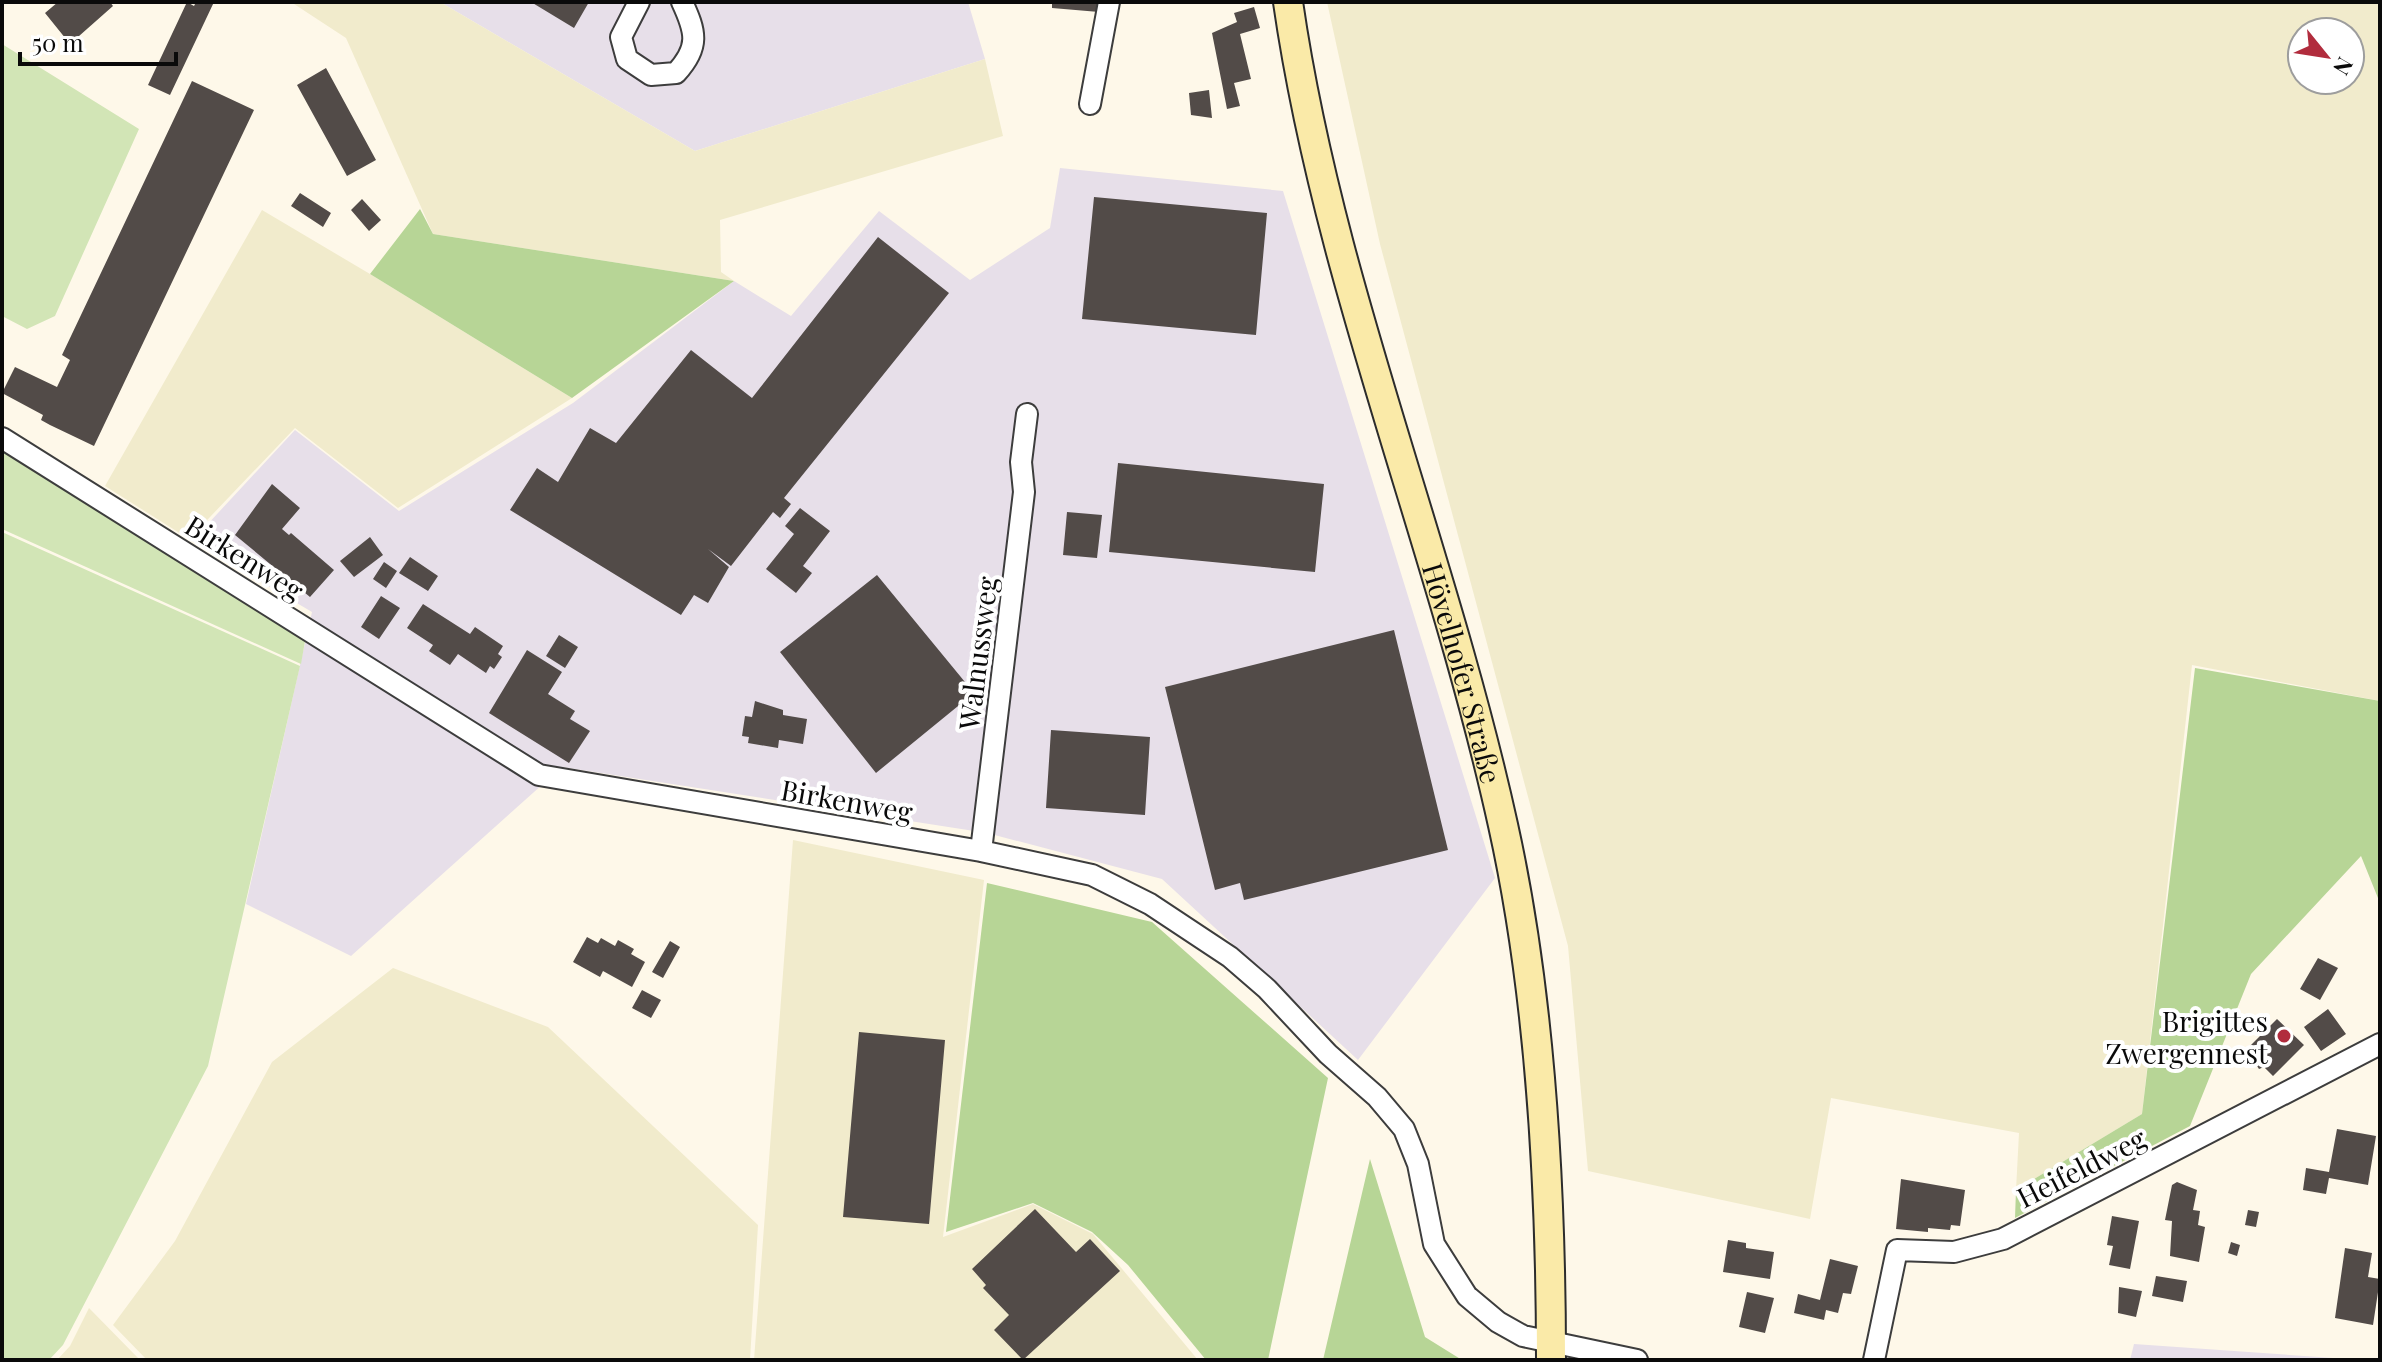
<svg xmlns="http://www.w3.org/2000/svg" width="2382" height="1362" font-family="'Playfair Display',serif">
	<style>
		.industrial { fill: #e7dfe9 }
		.farmland { fill: #f1ebcc; fill-rule: evenodd }
		.green { fill: #d2e5b6 }
		.forest { fill: #b7d596 }
		.building { fill: #524b48 }
		.lines { fill: none; stroke-linecap: round; stroke-linejoin: round }
		.street-casing { stroke: #3d3d3d; stroke-width: 24 }
		.secondary-casing { stroke: #2c2c2c; stroke-width: 32 }
		.street { stroke: #fff; stroke-width: 20 }
		.secondary { stroke: #faeaa8; stroke-width: 28 }
		.poi-dot { fill: #b12c3d; stroke: #fff; stroke-width: 3 }
		.labels { text-anchor: middle; dominant-baseline: central; stroke-width: 8; stroke-linejoin: round; paint-order: stroke }
		.street-label { font-size: 28px; fill: #0a0a0a; stroke: #fff }
		.poi-label { font-size: 28px; fill: #0a0a0a; stroke: #fff; text-anchor: end }
	</style>
	<rect width="100%" height="100%" fill="#fef8e9"/>
	<!-- industrial -->
	<path class="industrial" d="M440,2H968L985,59L695,151Z
		M1060,168L1283,191L1495,878L1358,1060L1162,879L987,833L562,767L351,956L246,904L312,612L192,541L295,430L399,511L573,403L734,281L791,316L879,211L970,280L1050,228Z
		M2134,1344L2362,1360H2130Z"/>
	<!-- farmland -->
	<path class="farmland" d="M291,2H440L695,151L985,59L1003,136L720,220L721,272L734,281L433,234L346,38Z
		M1327,2H2380V701L2192,665L2142,1114L2016,1190L2019,1133L1831,1098L1810,1219L1588,1171L1568,946L1380,244ZM2302,32H2350V80H2302Z
		M262,210L370,274L572,398L398,508L295,428L189,539L105,486Z
		M793,840L984,880L943,1237L1033,1204L1093,1234L1198,1360H754Z
		M393,968L548,1027L758,1225L750,1360H147L113,1325L175,1241L272,1062Z
		M89,1308L140,1360H57L70,1346Z"/>
	<!-- green -->
	<path class="green" d="M2,44L139,129L55,316L27,329L2,316Z
		M2,444L307,630L301,664L2,529Z
		M2,532L300,666L208,1066L63,1345L49,1360H2Z"/>
	<!-- forest -->
	<path class="forest" d="M420,209L433,234L734,281L572,398L370,274Z
		M2195,668L2380,701V903L2361,856L2251,974L2190,1126L2015,1218L2016,1190L2142,1114Z
		M987,883L1152,922L1328,1078L1268,1360H1206L1128,1265L1092,1232L1033,1203L946,1232Z
		M1370,1159L1425,1337L1462,1360H1323Z"/>
	<!-- building -->
	<path class="building" d="M58,2H110L113,6L70,44L45,13Z
		M187,2L194,6L196,2H214L170,95L148,85Z
		M531,2H589L574,28Z
		M1052,2H1100L1099,12L1052,8Z
		M1254,7L1260,28L1240,34L1251,79L1234,83L1240,106L1227,109L1212,33L1237,22L1234,13Z
		M326,68L376,160L347,176L297,85Z
		M192,81L254,110L94,446L50,425L41,420L43,415L2,393L15,367L57,387L70,360L62,355Z
		M1209,90L1212,118L1191,115L1189,93Z
		M300,193L331,213L323,227L291,206Z
		M1094,197L1267,213L1256,335L1082,319Z
		M362,199L381,220L369,231L351,210Z
		M878,237L949,293L784,498L791,504L780,518L773,512L731,566L708,549L729,567L708,603L694,595L681,615L510,510L537,468L558,482L590,428L616,443L691,350L752,398Z
		M1118,463L1324,484L1315,572L1109,552Z
		M272,484L300,508L282,529L289,535L291,533L334,570L310,597L235,535Z
		M800,508L830,531L803,566L812,573L796,593L766,569L794,534L785,526Z
		M1067,512L1102,515L1097,558L1063,555Z
		M370,537L383,555L354,577L340,561Z
		M410,557L438,576L428,591L399,573Z
		M384,562L397,571L386,588L373,579Z
		M877,575L974,693L876,773L780,652Z
		M381,596L400,608L379,639L361,627Z
		M423,604L470,634L475,627L503,646L498,654L502,657L494,669L490,666L486,673L458,654L450,665L429,651L433,645L407,628Z
		M1394,630L1448,850L1244,900L1240,883L1215,890L1165,687Z
		M559,635L578,647L565,668L546,656Z
		M527,650L562,672L548,694L575,711L570,719L590,731L569,763L489,713Z
		M755,701L783,710V715L807,719L803,744L779,740L778,748L748,743L749,737L742,736L745,716L752,717Z
		M1051,730L1150,737L1145,815L1046,808Z
		M587,937L598,943L601,938L615,946L618,940L634,949L631,954L645,962L632,987L603,971L600,977L573,962Z
		M670,941L680,947L663,978L652,972Z
		M2318,958L2338,968L2320,1000L2300,989Z
		M642,990L661,1000L651,1018L632,1008Z
		M2328,1009L2346,1034L2321,1051L2304,1027Z
		M2277,1019L2304,1045L2273,1076L2264,1067L2259,1069L2246,1050Z
		M859,1032L945,1040L929,1224L843,1217Z
		M2337,1129L2376,1136L2368,1185L2329,1178L2326,1194L2303,1190L2306,1168L2329,1172Z
		M1901,1179L1965,1190L1960,1226L1951,1225L1950,1230L1928,1228V1232L1896,1229Z
		M2177,1182L2197,1190L2193,1210L2200,1211L2198,1225L2205,1227L2199,1262L2170,1256L2172,1221L2165,1220L2172,1185Z
		M1035,1209L1076,1252L1090,1239L1120,1271L1023,1360L994,1330L1009,1315L983,1288L986,1285L972,1269Z
		M2248,1210L2259,1212L2256,1227L2245,1225Z
		M2112,1216L2139,1221L2130,1269L2109,1265L2113,1246L2107,1245Z
		M1728,1240L1746,1243V1248L1774,1252L1770,1279L1723,1272Z
		M2231,1242L2240,1245L2237,1256L2228,1253Z
		M2345,1248L2372,1253L2368,1277L2380,1279L2373,1325L2335,1318Z
		M1830,1259L1858,1266L1851,1294L1843,1293L1838,1313L1826,1310L1824,1320L1794,1313L1798,1294L1820,1300Z
		M2156,1276L2187,1281L2183,1302L2152,1296Z
		M2119,1287L2142,1291L2136,1317L2118,1313Z
		M1747,1292L1774,1298L1765,1333L1739,1327Z"/>
	<g class="lines">
		<defs>
			<path id="street" d="M639,2L621,37L627,59L651,75L676,73C700,47 696,32 682,2
				M1090,104L1109,2
				M2,438L539,775L981,851L1092,875L1150,904L1230,957L1267,989L1328,1054L1377,1097L1404,1129L1418,1164L1434,1244L1467,1296L1498,1322L1523,1336L1637,1360
				M981,851L1024,492L1021,462L1027,414
				M1874,1360L1897,1250L1954,1252L2003,1239L2380,1044"/>
			<g id="secondary">
				<path id="s1" d="M1288,2C1329,285 1442,548 1503,825C1541,996 1551,1185 1551,1360"/>
			</g>
		</defs>
		<!-- street casing -->
		<use href="#street" class="street-casing"/>
		<!-- secondary casing -->
		<use href="#secondary" class="secondary-casing"/>
		<!-- street -->
		<use href="#street" class="street"/>
		<!-- secondary -->
		<use href="#secondary" class="secondary"/>
	</g>
	<!-- markers -->
	<circle class="poi-dot" cx="2284" cy="1036" r="8"/>
	<g class="labels">
		<!-- street labels -->
		<g class="street-label">
			<text transform="translate(245 557) rotate(32)">Birkenweg</text>
			<text transform="translate(977 653) rotate(-83)">Walnussweg</text>
			<text stroke="none"><textPath href="#s1" startOffset="694">Hövelhofer Straße</textPath></text>
			<text transform="translate(847 800) rotate(10)">Birkenweg</text>
			<text transform="translate(2081 1167) rotate(-27)">Heifeldweg</text>
		</g>
		<!-- poi labels -->
		<g class="poi-label">
			<text x="2268" y="1020">Brigittes<tspan x="2268" dy="32">Zwergennest</tspan></text>
		</g>
	</g>
	<!-- border -->
	<rect width="2382" height="1362" fill="none" stroke="#0a0a0a" stroke-width="8"/>
	<!-- north arrow -->
	<g transform="translate(2326 56) rotate(120)"><circle r="38" fill="#ffffff" stroke="#9d9d9d" stroke-width="2"/>
	<path d="M0-6L14 30L0 20L-14 30Z" fill="#b12c3d"/>
	<text y="-12" font-size="22" font-weight="bold" text-anchor="middle" fill="#0a0a0a">N</text>
	</g>
	<!-- scale -->
	<path d="M20 52v12h156v-12" fill="none" stroke="#0a0a0a" stroke-width="4"/>
	<text x="32" y="52" font-size="24" fill="#0a0a0a" stroke="#ffffff" stroke-width="6" paint-order="stroke">50 m</text>
</svg>
